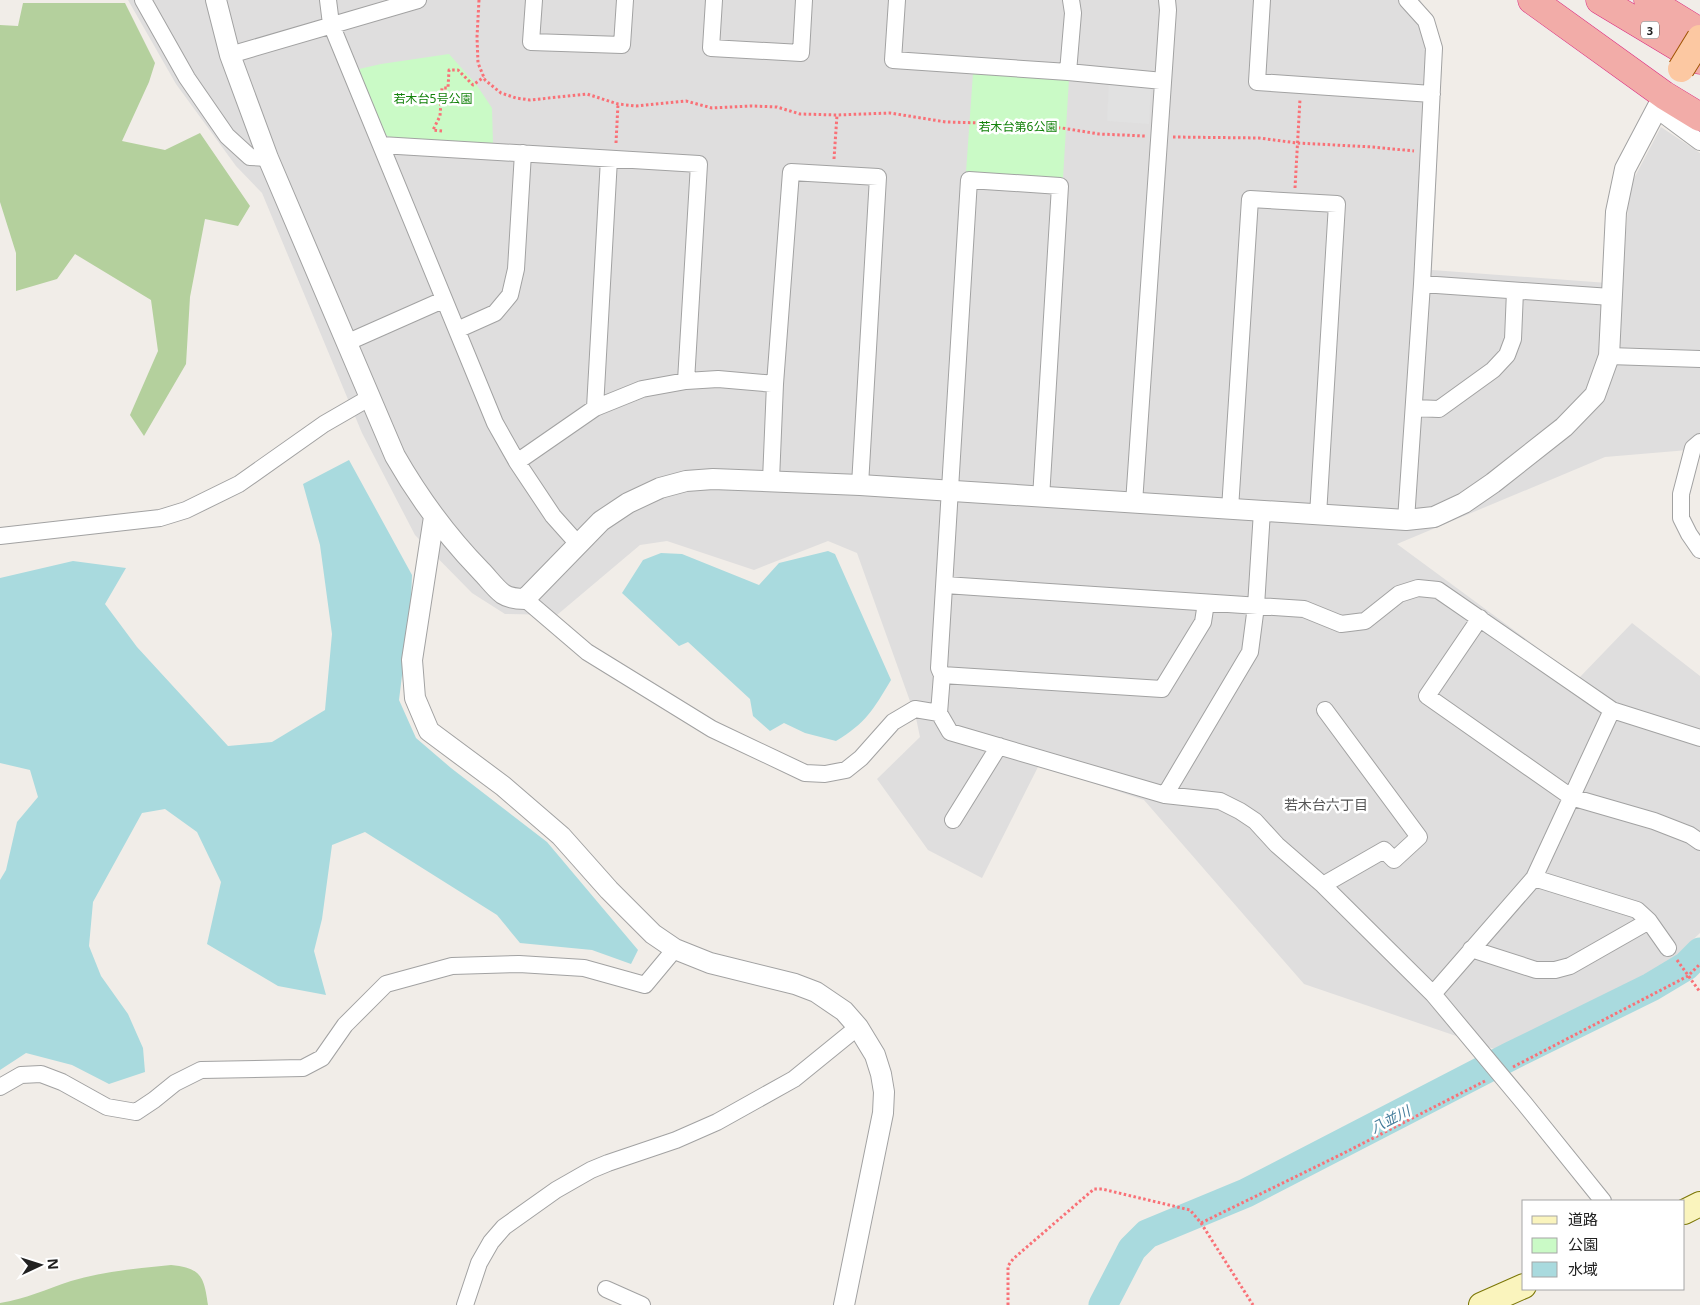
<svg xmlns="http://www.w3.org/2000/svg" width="1700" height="1305" font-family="'Noto Sans','Noto Sans JP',sans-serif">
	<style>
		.residential { fill: #dfdede }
		.forest { fill: #b4d09d }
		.park { fill: #cafac6 }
		.parking { fill: #e1e1e1 }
		.water { fill: #a9dade }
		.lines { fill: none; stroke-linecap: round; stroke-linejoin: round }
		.river { stroke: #a9dade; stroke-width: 29 }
		.minor-casing { stroke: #a2a2a2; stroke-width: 18 }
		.tertiary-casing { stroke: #a2a2a2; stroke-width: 22 }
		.secondary-casing { stroke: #7b7605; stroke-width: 26 }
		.trunk-casing { stroke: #db2981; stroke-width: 29 }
		.path { stroke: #f97177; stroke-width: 3; stroke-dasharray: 2.5 2.5; stroke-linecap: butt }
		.minor { stroke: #fff; stroke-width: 16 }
		.tertiary { stroke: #fff; stroke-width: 20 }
		.secondary { stroke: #faf4bd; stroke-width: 24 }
		.trunk { stroke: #f2aca8; stroke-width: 28 }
		.primary-bridge-casing { stroke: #9e5200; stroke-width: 28; stroke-linecap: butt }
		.primary-bridge { stroke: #fcc8a2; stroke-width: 26 }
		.labels { text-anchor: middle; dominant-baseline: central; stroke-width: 5; stroke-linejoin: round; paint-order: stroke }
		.shield { fill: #fff; stroke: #646464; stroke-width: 1 }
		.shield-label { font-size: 11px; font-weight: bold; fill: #212121 }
		.park-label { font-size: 12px; fill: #14820c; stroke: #fff }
		.neighbourhood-label { font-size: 14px; fill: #545454; stroke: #fff }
		.water-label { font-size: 14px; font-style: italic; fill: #437b9a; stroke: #fff }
	</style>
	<rect width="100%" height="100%" fill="#f1ede8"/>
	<!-- residential -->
	<path class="residential" d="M128,0H1420L1432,17L1440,38L1442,60L1432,270L1621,284L1630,186L1661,127L1700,153V449L1605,457L1397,544L1579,678L1632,623L1700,676V933L1666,965L1506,1053L1304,984L1144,800L1039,765L982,878L928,850L877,779L920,737L916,718L857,553L828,541L754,570L667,541L640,545L557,615L505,614L472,593L415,535L362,433L262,193L236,166L176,84Z"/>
	<!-- forest -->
	<path class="forest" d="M23,3H125L155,63L149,82L122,141L165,150L200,133L250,206L238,226L205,219L190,297L186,364L144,436L130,415L158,351L151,300L75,254L57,279L16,291V253L0,202V25L18,26Z
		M171,1265C201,1268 204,1276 208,1305H0V1303C25,1299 47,1289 71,1281C102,1272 138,1268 171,1265Z"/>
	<!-- park -->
	<path class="park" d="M449,54L476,84L492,108L493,143L390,138L384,133L359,69L381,64Z
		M973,73L1069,79L1063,178L966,172Z"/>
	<!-- parking -->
	<path class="parking" d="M1109,83L1151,85L1149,124L1107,121Z"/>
	<!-- water -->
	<path class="water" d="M349,460L412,575L411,602L399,700L416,738L451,768L547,842L638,950L631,964L592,950L520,943L497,915L365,832L332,845L322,919L314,951L326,995L278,986L207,944L221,882L197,832L165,809L142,813L93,902L89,946L101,976L128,1014L143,1048L145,1072L109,1084L72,1065L26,1053L0,1070V880L6,870L17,822L38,797L30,770L0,763V578L73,561L126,568L105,604L137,647L228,746L272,742L325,710L332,634L320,545L303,484Z
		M828,551L835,554L891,680C873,710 866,723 836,741L805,733L784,723L770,731L753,716L750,699L688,642L679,646L622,593L643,560L661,553L682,554L759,585L779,563Z"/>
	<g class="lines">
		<!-- river -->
		<path class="river" d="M1103,1305L1132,1249L1147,1234L1246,1193L1511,1056L1651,987L1686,966L1700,952"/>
		<defs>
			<path id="minor" d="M143,0L187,78L227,136L250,157L268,158
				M328,0L331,24L495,423L517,462L553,516L578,544
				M534,0L531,42L622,45L625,0
				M714,0L711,48L801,53L804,0
				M897,0L893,60L1068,72L1163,81
				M1262,0L1257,82L1432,94
				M230,55L418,0
				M1068,72L1073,13L1071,0
				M1657,110L1700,142
				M381,145L699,164L686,381
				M1422,284L1611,297
				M457,330L495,313L510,295L516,269L523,153
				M346,343L443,300
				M1609,356L1700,359
				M595,408L609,159
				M1414,408L1439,409L1493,370L1507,355L1513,339L1515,291
				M1700,442L1693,448L1681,494V518L1689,534L1700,550
				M517,462L595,408L642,389L686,381L718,379L775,384
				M771,480L775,384L791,172L878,177L860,485
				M1041,498L1060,186L969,180L939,668L942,675L1162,689L1203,622L1206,603
				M1134,503L1168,10L1167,0
				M1230,509L1250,199L1337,204L1318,515
				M1406,520L1422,284L1434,48L1426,21L1407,0
				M0,536L160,518L186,510L239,484L324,424L369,398
				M945,585L1304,609L1341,624L1365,621L1399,594L1418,588L1438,590L1612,710L1700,738
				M525,599L587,652L712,729L805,773L825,774L846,770L861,758L893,722L915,709L939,713
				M1480,618L1427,696L1571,797L1654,821L1690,835L1700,842
				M942,675L939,713L950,732L1165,795L1220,801L1240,811L1255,821L1277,845L1323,885L1433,994L1524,1103L1603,1201
				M1165,795L1250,652L1256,606L1262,511
				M953,820L999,746
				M1323,885L1384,850L1394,860L1419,837L1325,710
				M1649,921L1668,948
				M1471,949L1536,970H1555L1570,966L1649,921L1637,910L1534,878
				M1433,994L1534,878L1612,710
				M0,1087L21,1075L41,1074L62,1082L107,1107L136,1112L154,1100L175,1083L201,1070L303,1068L322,1058L345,1025L386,984L452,966L519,964L584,968L645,985L675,949
				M606,1289L642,1305
				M465,1305L479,1263L491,1242L504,1227L556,1190L591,1170L608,1163L676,1140L717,1122L794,1079L858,1027"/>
			<path id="tertiary" d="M216,0L230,55L268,158L395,456C419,498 447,536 481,571C488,578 495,588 503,594C509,598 518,599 525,599L601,521L628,503L660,488L686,481L713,479L860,485L1406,520L1434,517L1464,503L1493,483L1564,427L1595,395L1609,356L1616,212L1625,169L1664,95
				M434,517L412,660L415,698L429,731L503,786L561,836L609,890L653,934L675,949L710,963L795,984L816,992L844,1011L858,1027L875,1055L881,1074L884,1092L883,1113L844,1305"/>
			<path id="secondary" d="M1684,1212L1700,1204
				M1481,1305L1524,1286"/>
			<path id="trunk" d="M1532,0L1664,95L1700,117
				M1600,0L1700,60
				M1648,0L1700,32"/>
		</defs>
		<!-- minor casing -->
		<use href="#minor" class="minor-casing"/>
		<!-- tertiary casing -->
		<use href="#tertiary" class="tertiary-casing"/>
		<!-- secondary casing -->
		<use href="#secondary" class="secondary-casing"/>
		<!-- trunk casing -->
		<use href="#trunk" class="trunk-casing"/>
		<!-- path -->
		<path class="path" d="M479,0L477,37L478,63L485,80L501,93L516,98L530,100L587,94L618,104L636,106L686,101L712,108L752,106L777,107L800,114L837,115L890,113L946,122L984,123L1062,128L1099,134L1145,136
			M442,131L433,130L440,116L442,88H448L449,70H458L473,85L484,77
			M1173,137L1259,138L1297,143L1373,147L1414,151
			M616,143L618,104
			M834,159L837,115
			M1295,188L1300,99
			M1677,960L1700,992
			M1513,1067L1688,976L1700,964
			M1201,1223L1342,1154L1485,1081
			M1008,1305V1266L1013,1259L1094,1189H1102L1190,1210L1201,1223L1253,1305"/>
		<!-- minor -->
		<use href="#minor" class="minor"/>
		<!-- tertiary -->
		<use href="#tertiary" class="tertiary"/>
		<!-- secondary -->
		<use href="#secondary" class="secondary"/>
		<!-- trunk -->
		<use href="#trunk" class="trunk"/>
		<defs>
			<path id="primary-bridge" d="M1681,69L1700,38"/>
		</defs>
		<!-- primary-bridge casing -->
		<use href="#primary-bridge" class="primary-bridge-casing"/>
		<!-- primary-bridge -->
		<use href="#primary-bridge" class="primary-bridge"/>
	</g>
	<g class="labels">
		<!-- shield labels -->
		<rect class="shield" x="1641" y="21.5" width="18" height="17" rx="4"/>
		<g class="shield-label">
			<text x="1650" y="30">3</text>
		</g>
		<!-- park labels -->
		<g class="park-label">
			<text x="433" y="98">若木台5号公園</text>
			<text x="1018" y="126">若木台第6公園</text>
		</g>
		<!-- neighbourhood labels -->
		<g class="neighbourhood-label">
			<text x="1326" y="804">若木台六丁目</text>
		</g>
		<!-- water labels -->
		<g class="water-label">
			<text transform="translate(1390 1119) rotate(-27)">八並川</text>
		</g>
	</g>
	<!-- legend -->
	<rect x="1522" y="1200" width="162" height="90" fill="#ffffff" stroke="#a6a6a6"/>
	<rect x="1532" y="1216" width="25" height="8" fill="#faf4bd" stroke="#a6a6a6"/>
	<text x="1568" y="1225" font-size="15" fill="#212121">道路</text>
	<rect x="1532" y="1238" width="25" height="15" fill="#cafac6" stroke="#a6a6a6"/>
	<text x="1568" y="1250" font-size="15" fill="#212121">公園</text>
	<rect x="1532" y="1262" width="25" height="15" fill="#a9dade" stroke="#a6a6a6"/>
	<text x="1568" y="1275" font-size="15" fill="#212121">水域</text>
	<!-- north arrow -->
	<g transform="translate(40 1265) rotate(86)" stroke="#ffffff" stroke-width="4" paint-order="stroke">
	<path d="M0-4L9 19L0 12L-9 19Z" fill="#212121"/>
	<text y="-8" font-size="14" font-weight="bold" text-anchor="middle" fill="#212121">N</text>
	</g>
</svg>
